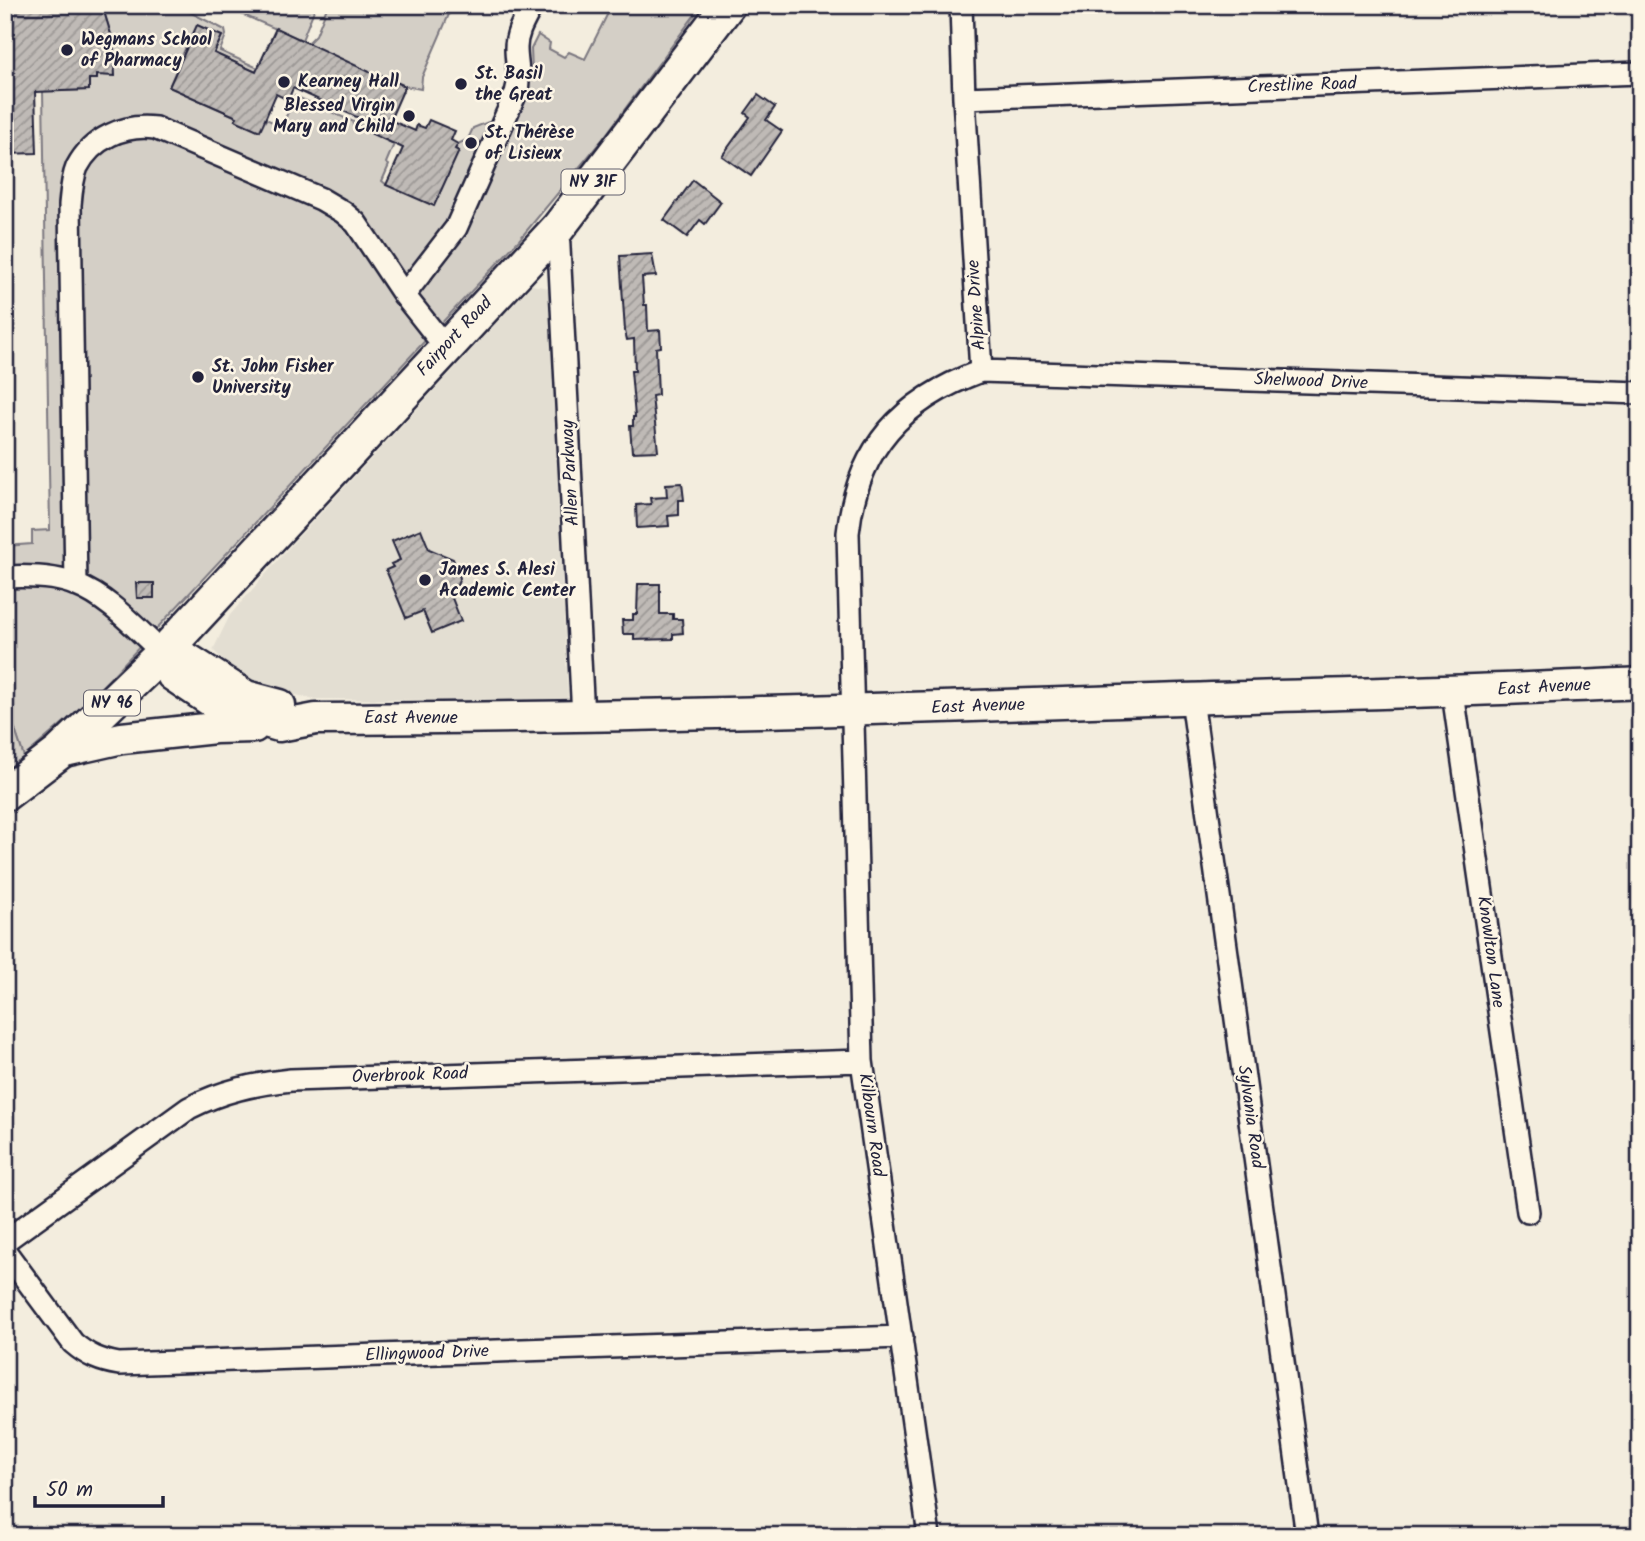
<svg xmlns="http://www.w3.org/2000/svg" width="1645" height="1541" font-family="Kalam,sans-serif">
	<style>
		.built { fill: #e3ded2 }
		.grass { fill: #d4cfc6; stroke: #7b7880; stroke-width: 2 }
		.forest { fill: url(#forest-firs); stroke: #7b7880; stroke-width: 2 }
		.building { fill: url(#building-hatch); stroke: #22223b; stroke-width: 2 }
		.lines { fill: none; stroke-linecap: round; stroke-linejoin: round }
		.street-casing { stroke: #22223b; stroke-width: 26 }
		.secondary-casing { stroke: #22223b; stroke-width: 35 }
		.primary-casing { stroke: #22223b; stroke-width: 38 }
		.street { stroke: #fcf5e5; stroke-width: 21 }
		.secondary { stroke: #fcf5e5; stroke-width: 30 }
		.primary { stroke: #fcf5e5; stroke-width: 33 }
		.poi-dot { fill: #22223b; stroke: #fcf5e5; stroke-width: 2.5 }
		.labels { text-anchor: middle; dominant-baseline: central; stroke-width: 5; stroke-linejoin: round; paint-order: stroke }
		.shield { fill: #fcf5e5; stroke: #63616e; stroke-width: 2 }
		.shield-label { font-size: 16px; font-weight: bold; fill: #22223b }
		.poi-label { font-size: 18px; font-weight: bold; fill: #22223b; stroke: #fcf5e5; text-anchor: start }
		.street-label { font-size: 18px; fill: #22223b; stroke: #fcf5e5 }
	</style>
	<defs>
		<pattern id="forest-firs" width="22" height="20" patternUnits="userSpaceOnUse" patternTransform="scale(1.75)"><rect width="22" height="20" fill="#d4cfc6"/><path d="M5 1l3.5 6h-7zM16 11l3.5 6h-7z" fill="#b6b1ab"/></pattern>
		<pattern id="building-hatch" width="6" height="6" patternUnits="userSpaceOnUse" patternTransform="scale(1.75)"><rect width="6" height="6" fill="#bfbab6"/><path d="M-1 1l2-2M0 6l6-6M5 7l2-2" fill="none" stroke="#9b9795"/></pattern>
	</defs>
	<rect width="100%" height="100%" fill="#f3edde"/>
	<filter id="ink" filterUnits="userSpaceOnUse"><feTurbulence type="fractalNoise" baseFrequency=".0143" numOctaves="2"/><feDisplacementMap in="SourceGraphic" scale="14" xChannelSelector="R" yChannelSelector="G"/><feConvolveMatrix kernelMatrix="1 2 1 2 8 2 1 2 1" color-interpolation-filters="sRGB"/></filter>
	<g filter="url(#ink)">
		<!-- built -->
		<path class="built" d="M532,285L549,288L568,701L313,699L246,683L213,650L230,615L293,543Z"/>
		<!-- grass -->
		<path class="grass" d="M102,5H176L225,30L226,35L220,51L258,68L256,72L214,53L222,36L188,42L169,87L237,117L236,119L260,131L266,119L282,126L295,96L354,122L353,125L394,144L386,163L389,165L382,181L387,185L455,149L458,144L468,139L473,128L488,122L508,131L529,80V71H532L531,49L538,35L550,43L549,49L564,57L569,52L585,59L612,5H702L602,140L519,240L117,671L84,705L24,757L5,700V546L32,544V531L50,530L43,91L89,90V79H97V72L103,75L115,76L113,41Z
			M220,5H316L302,40Z
			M328,5H453L422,77L421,89L405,86L381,75L380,77L307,44L316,35Z"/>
		<!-- forest -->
		<path class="forest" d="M5,700L24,757L5,771Z"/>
		<!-- building -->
		<path class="building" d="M5,5H102L113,41L115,76L97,75V79H89V90L35,92L37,153L5,154Z
			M197,25L222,36L214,53L256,72L276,28L380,77L381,75L405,86L390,120L415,131L417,125L425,128L429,120L455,131L451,140L458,144L455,149L459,151L434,206L386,185L403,148L357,127L361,119L293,88L288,100L276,94L260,131L235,120L237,117L169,87Z
			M758,95L775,107L766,120L782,131L751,176L722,156L750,117L745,113Z
			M693,180L721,202L705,224L700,220L687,237L664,220Z
			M652,254L656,276L642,277L644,305H647L648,331L660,330L661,347L656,348L658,395L652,396L658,451L632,452L630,426H633V417H635L631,371H635L634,339L627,340L625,331L620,256Z
			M682,483L684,500H679V515L668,516L669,526L637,528L636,505L651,504L650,498L667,497L666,484Z
			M421,529L429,549L453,559L460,578L452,598L461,621L432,633L423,611L406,618L386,570L393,567L391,564L400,560L392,541Z
			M136,583H154V598H137Z
			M638,584H660V614H673V619H682L683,633L673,634V639L634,640V634H623L622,620H633V614H637Z"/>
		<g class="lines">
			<defs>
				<path id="street" d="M961,5L964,98L981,371
					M964,98L1640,73
					M558,228L583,717
					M404,295L456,228L516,93C521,76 516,65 516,48C516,32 525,19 532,5
					M5,577C27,576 56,576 76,585C110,598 137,630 163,653
					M76,585L70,205C71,193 72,179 77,167C92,138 124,124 155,128L321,199L343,212L356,223L404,295L446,348
					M1453,693L1528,1212
					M1192,699L1307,1536
					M5,1241L189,1108C222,1091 254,1084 291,1080L862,1061
					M5,1251L73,1343C88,1356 101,1361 119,1364L902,1337
					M929,1536L862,1061L848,533C857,448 902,400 981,371L1640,393"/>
				<path id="secondary" d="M163,653L172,675L224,710L279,726L316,719C604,718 892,709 1181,699C1334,694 1487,691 1640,683
					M163,653L188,659L246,696L280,705
					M60,752L122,738L215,728L254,727"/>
				<path id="primary" d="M5,794L60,752L163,653L558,228L728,5"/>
			</defs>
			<!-- street casing -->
			<use href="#street" class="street-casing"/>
			<!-- secondary casing -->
			<use href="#secondary" class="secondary-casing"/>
			<!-- primary casing -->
			<use href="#primary" class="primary-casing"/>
			<!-- street -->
			<use href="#street" class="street"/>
			<!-- secondary -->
			<use href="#secondary" class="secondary"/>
			<!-- primary -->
			<use href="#primary" class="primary"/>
		</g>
	</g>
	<!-- markers -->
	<g class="poi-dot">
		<circle cx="67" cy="50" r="7"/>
		<circle cx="284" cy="82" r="7"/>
		<circle cx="461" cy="84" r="7"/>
		<circle cx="409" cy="116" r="7"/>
		<circle cx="471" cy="143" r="7"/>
		<circle cx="198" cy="377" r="7"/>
		<circle cx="425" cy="580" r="7"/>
	</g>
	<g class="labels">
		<!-- shield labels -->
		<g class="shield">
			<rect x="561.5" y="169.5" width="63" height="25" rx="5"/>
			<rect x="84" y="690.5" width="56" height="25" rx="5"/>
		</g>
		<g class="shield-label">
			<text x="593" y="182">NY 31F</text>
			<text x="112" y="703">NY 96</text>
		</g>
		<!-- poi labels -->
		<g class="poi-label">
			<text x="81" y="40">Wegmans School<tspan x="81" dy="21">of Pharmacy</tspan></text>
			<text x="475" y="74">St. Basil<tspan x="475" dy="21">the Great</tspan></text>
			<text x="298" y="82">Kearney Hall</text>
			<text x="395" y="106" text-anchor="end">Blessed Virgin<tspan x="395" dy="21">Mary and Child</tspan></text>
			<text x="485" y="133">St. Thérèse<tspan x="485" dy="21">of Lisieux</tspan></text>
			<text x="212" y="367">St. John Fisher<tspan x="212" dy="21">University</tspan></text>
			<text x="439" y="570">James S. Alesi<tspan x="439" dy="21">Academic Center</tspan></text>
		</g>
		<!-- street labels -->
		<g class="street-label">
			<text transform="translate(1302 86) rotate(-2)">Crestline Road</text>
			<text transform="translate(977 305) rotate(-94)">Alpine Drive</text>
			<text transform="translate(455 337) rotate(-47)">Fairport Road</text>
			<text transform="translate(1311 382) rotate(2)">Shelwood Drive</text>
			<text transform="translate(571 473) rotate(-93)">Allen Parkway</text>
			<text transform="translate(1544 688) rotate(-3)">East Avenue</text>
			<text transform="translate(978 707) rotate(-2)">East Avenue</text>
			<text x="411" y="718">East Avenue</text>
			<text transform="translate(1490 952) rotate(82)">Knowlton Lane</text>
			<text transform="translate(410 1076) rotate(-2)">Overbrook Road</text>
			<text transform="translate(1250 1117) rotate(82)">Sylvania Road</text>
			<text transform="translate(871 1125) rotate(82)">Kilbourn Road</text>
			<text transform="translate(427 1354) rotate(-2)">Ellingwood Drive</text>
		</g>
	</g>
	<!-- margin -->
	<rect width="1645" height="1541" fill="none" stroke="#fcf5e5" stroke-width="28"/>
	<rect x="14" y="14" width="1617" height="1513" fill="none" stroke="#22223b" stroke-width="2.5" filter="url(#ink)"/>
	<!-- scale -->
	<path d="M35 1496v10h128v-10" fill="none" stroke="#22223b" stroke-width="3.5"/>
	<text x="46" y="1496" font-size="21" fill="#22223b" stroke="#fcf5e5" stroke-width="5" paint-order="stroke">50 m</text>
</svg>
